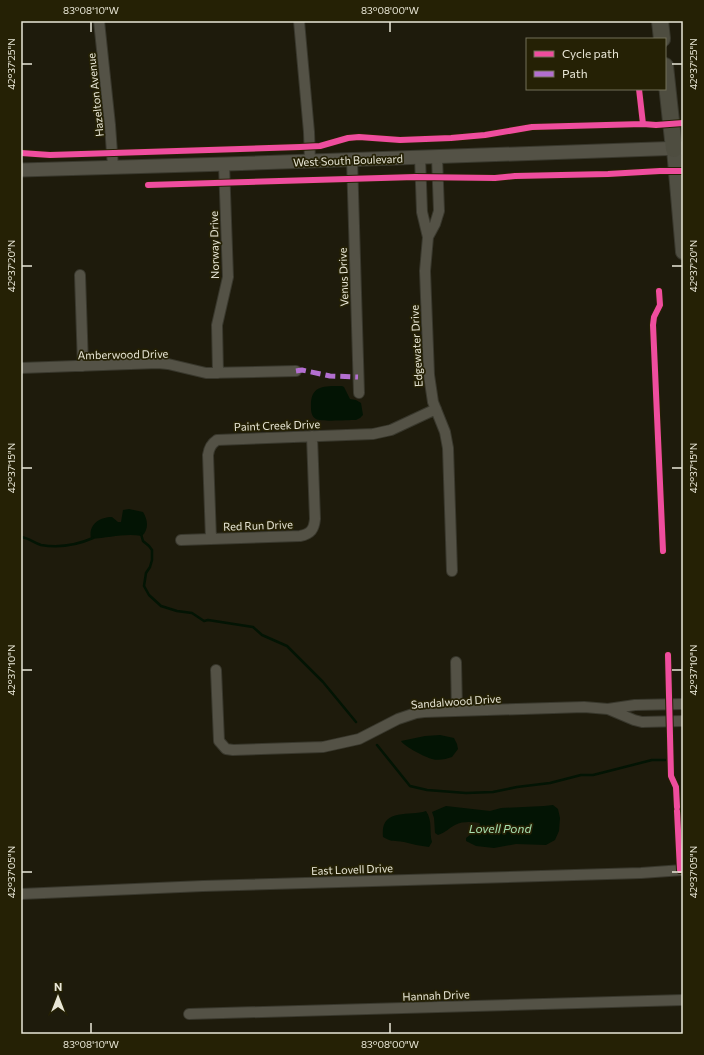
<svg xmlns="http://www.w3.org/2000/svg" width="704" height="1055" font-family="Commissioner,sans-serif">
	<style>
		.water { fill: #031404 }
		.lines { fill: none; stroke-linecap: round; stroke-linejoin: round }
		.stream { stroke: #031404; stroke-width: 2.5 }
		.minor-casing { stroke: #39382d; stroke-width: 12 }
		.tertiary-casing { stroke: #39382d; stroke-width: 15 }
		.secondary-casing { stroke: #39382d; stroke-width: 16 }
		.primary-casing { stroke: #39382d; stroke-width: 18 }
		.minor { stroke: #545246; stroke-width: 10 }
		.tertiary { stroke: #545246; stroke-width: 13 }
		.secondary { stroke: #504f43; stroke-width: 14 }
		.primary { stroke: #4e4d40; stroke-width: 16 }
		.quiet { stroke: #b36fd0; stroke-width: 5; stroke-dasharray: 10 5; stroke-linecap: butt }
		.cycleway-casing { stroke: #252105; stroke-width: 8 }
		.cycleway { stroke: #ef4d9e; stroke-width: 6 }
		.ticks { fill: none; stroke: #e9e7d7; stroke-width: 1.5 }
		.labels { text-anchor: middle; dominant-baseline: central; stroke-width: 3.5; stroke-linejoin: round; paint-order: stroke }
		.street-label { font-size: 11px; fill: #e9e7d7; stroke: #252105 }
		.water-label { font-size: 12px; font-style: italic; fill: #a7e1b1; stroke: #252105 }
		.neatline { fill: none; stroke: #e9e7d7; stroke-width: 1.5 }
		.ticks-label { font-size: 10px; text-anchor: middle; fill: #e9e7d7 }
	</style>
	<rect width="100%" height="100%" fill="#1e1b0c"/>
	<!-- water -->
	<path class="water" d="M342,386L344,387L350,399L356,400L361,403L363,415L360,418L356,420C348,420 321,422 316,419C312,417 311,412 311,408C310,385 323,386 342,386Z
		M129,509L143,512C148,520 149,529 142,536C124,533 109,538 91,539C88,525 99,517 112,517L118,522H121L123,510Z
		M440,735L454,738L457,744L458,749L452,757C446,759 439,761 432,759C425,757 405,747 401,741L425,736Z
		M553,805L558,809L560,818L559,831L555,840L546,845L516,844L494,848L476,846L466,841V838L478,829L480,823C472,822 463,821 455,825C449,828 445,833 438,835L435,833L434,818L432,812L446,806L490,811L501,808L544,806Z
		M426,811C433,821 429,832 432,842L429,847C420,846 412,844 404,842C394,840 393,843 383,837C380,807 409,817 426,811Z"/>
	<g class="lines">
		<!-- stream -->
		<path class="stream" d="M141,534L143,541L149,546L152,550V560L150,567L146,573L144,586L149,595L161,606L177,611L192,613L204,621L208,620L253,627L262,635L287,646L323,682L356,722
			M21,537C29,538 34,543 41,545C59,548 77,545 93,538
			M377,745L410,786L427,790L466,793L493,792L517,787L550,783L581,775H593L605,772L652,760H665"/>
		<defs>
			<path id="minor" d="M99,21L110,125L113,167
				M299,21L309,132L310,161
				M420,157L422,212L428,237L435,224L439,211L437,157
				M352,159L359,393
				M428,237L425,271L429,375L433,402L445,432L448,448L452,571
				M80,275L83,366
				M21,368L158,363L168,364L206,373L296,371
				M218,373L217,325L228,277L224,164
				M211,539L208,455C209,448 211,444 217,440L373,434L391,430L436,409
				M181,540L300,536C311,534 314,529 315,519L312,436
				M456,662L457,711
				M216,670L219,741L226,749L233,750L323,747L359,739L398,719L416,713L424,712L584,707L608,709
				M683,704L635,705L608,709L634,720L642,722L683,721
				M21,894L203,886L641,873L683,870
				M189,1014L683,1000"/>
			<path id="tertiary" d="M21,170L227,164L683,148"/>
			<path id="secondary" d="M674,149L683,252"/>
			<path id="primary" d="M660,21L662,39
				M665,66L674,149"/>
		</defs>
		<!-- minor casing -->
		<use href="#minor" class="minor-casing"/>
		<!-- tertiary casing -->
		<use href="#tertiary" class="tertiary-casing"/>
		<!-- secondary casing -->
		<use href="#secondary" class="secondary-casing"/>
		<!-- primary casing -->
		<use href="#primary" class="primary-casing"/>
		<!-- minor -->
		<use href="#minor" class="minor"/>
		<!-- tertiary -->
		<use href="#tertiary" class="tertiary"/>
		<!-- secondary -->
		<use href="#secondary" class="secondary"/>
		<!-- primary -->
		<use href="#primary" class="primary"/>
		<!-- quiet -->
		<path class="quiet" d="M296,371L302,370L330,376L358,377"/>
		<defs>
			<path id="cycleway" d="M639,89L643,124L656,125L683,123
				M21,153L50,155L300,147L320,146L348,138L359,137L400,140L451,138L485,135L532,127L643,124
				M148,185L415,177L495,178L515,176L608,174L660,171H683
				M659,291L660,305L654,317L653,325L663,551
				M668,655L671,776L676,787L677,807
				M677,811L680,870"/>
		</defs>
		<!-- cycleway casing -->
		<use href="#cycleway" class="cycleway-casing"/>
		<!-- cycleway -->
		<use href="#cycleway" class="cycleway"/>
	</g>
	<!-- ticks -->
	<path class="ticks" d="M91,22V32M390,22V32M22,64H32M672,64H682M22,266H32M672,266H682M22,468H32M672,468H682M22,670H32M672,670H682M22,872H32M672,872H682M91,1023V1033M390,1023V1033"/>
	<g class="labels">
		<!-- street labels -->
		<g class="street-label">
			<text transform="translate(95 95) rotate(-96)">Hazelton Avenue</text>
			<text transform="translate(348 160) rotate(-2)">West South Boulevard</text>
			<text transform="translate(214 245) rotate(-91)">Norway Drive</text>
			<text transform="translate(343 277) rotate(-92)">Venus Drive</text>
			<text transform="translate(416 346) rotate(-93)">Edgewater Drive</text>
			<text transform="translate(123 354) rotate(-1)">Amberwood Drive</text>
			<text transform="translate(277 425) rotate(-2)">Paint Creek Drive</text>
			<text transform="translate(258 525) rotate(-2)">Red Run Drive</text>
			<text transform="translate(456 701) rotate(-4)">Sandalwood Drive</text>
			<text transform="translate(352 869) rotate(-2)">East Lovell Drive</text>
			<text transform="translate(436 995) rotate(-2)">Hannah Drive</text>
		</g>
		<!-- water labels -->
		<g class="water-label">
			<text x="500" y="828">Lovell Pond</text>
		</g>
	</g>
	<!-- border -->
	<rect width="704" height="1055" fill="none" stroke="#252105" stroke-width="44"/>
	<!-- legend -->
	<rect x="526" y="38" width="140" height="52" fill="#252105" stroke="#737059"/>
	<rect x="534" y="51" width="20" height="6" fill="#ef4d9e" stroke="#737059"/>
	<text x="562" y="58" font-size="12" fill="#e9e7d7">Cycle path</text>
	<rect x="534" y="71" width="20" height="6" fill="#b36fd0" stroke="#737059"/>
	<text x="562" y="78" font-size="12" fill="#e9e7d7">Path</text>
	<!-- north arrow -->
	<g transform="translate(58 997)" stroke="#252105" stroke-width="3" paint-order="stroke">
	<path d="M0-3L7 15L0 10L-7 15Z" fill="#e9e7d7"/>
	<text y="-6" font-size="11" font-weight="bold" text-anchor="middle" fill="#e9e7d7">N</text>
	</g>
	<rect x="22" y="22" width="660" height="1011" class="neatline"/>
	<g class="ticks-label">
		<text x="91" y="14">83°08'10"W</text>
		<text x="390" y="14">83°08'00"W</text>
		<text transform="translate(11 64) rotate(-90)" y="4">42°37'25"N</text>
		<text transform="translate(693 64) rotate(-90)" y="4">42°37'25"N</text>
		<text transform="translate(11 266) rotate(-90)" y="4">42°37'20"N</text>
		<text transform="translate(693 266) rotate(-90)" y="4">42°37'20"N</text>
		<text transform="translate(11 468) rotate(-90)" y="4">42°37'15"N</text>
		<text transform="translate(693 468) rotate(-90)" y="4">42°37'15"N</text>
		<text transform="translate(11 670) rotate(-90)" y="4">42°37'10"N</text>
		<text transform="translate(693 670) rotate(-90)" y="4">42°37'10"N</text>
		<text transform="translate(11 872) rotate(-90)" y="4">42°37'05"N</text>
		<text transform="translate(693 872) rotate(-90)" y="4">42°37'05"N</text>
		<text x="91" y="1048">83°08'10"W</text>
		<text x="390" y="1048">83°08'00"W</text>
	</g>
</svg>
